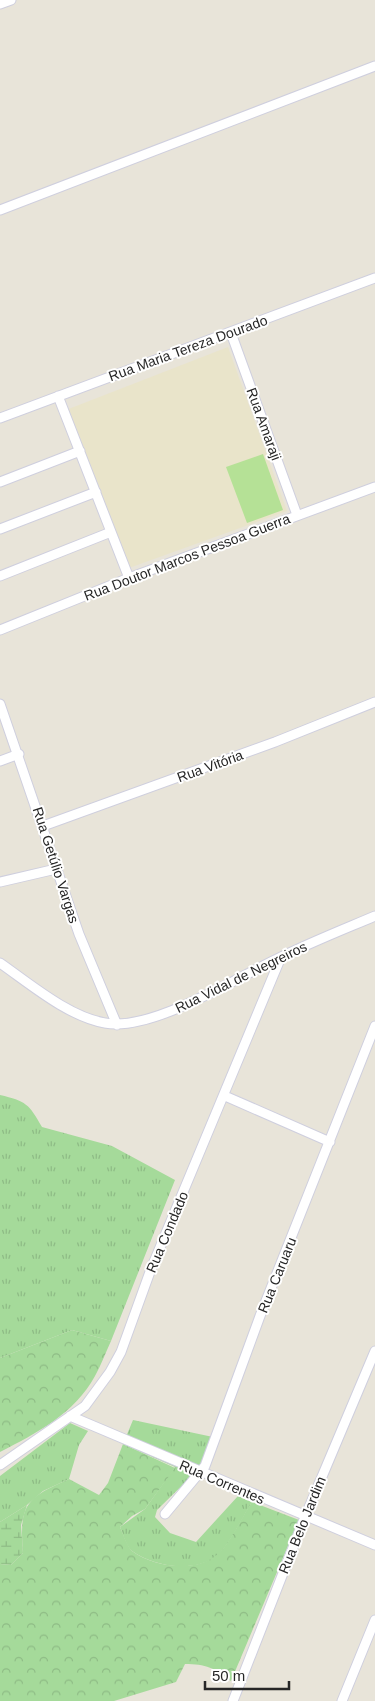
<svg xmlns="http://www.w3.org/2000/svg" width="375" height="1701" font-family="Arial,sans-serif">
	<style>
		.education { fill: #e9e4ca }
		.grass { fill: url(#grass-tufts) }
		.forest { fill: url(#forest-crowns) }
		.wetland { fill: url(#wetland-marsh) }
		.pitch { fill: #b5e196 }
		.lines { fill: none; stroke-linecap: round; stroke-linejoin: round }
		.street-casing { stroke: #cfcfde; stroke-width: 11 }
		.street { stroke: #fff; stroke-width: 9 }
		.labels { text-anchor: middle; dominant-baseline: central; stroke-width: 4; stroke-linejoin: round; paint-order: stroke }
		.street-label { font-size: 14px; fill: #272727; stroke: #fff }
	</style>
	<defs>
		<pattern id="grass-tufts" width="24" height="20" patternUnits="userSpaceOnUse" patternTransform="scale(1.25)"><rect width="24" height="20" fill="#a5da9a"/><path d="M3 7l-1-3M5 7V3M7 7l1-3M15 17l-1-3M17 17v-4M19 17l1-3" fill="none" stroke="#8ebb85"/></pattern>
		<pattern id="forest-crowns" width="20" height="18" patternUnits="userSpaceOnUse" patternTransform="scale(1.25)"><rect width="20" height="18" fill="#a5da9a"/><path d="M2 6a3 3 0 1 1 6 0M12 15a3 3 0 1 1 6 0" fill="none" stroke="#8ebb85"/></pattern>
		<pattern id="wetland-marsh" width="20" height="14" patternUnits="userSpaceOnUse" patternTransform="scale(1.25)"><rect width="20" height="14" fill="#a5da9a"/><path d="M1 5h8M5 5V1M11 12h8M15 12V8" fill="none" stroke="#8ebb85"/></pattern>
	</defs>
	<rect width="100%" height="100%" fill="#e8e4d9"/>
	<!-- education -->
	<path class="education" d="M228,347L287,511L129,568L66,410Z"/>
	<!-- grass -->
	<path class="grass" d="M0,1095C26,1101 29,1104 42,1127L112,1146L175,1180L111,1341L72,1330L0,1358Z
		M133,1420L213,1437L202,1466L157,1510L155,1517L170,1533L196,1542L238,1496L252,1502C244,1515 230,1543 219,1554C197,1574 154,1567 132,1551C126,1546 123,1534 120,1527L145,1509L175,1467L123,1444Z
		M70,1423L88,1431L79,1445L69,1479L43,1491L27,1505L0,1522V1476Z"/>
	<!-- forest -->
	<path class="forest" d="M72,1330L111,1341C106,1352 101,1365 95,1376C74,1414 37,1433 0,1452V1358Z
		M123,1444L175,1468L145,1509L132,1516L120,1527C123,1534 127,1546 132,1551C154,1567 197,1574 219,1553C230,1543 243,1515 252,1502L299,1520L231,1681C216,1668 205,1664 185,1664L176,1682L114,1701H0V1564L11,1565L23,1553C19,1504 26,1498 69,1479L99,1495L108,1483Z"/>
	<!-- wetland -->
	<path class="wetland" d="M27,1505L21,1525L23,1553L11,1565L0,1564V1522Z"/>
	<!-- pitch -->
	<path class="pitch" d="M263,454L283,510L247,523L226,467Z"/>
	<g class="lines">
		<defs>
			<path id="street" d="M0,4L11,0
				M0,210L375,66
				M231,333L297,515
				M58,396L129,578
				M0,418L375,278
				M0,482L80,451
				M0,529L96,492
				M0,576L111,532
				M0,630L129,578L375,487
				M0,704L79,934L117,1025
				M0,761L19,754
				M43,826L275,742L375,702
				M0,882L56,869
				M0,963C30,984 69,1017 105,1023C151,1032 234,979 277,959C309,943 342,930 375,916
				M225,1096L330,1142
				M70,1416L375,1545
				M0,1465L85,1406L110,1372L121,1352L151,1269L281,957
				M165,1514L205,1466L260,1316L375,1026
				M233,1701L305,1517L375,1351
				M342,1701L375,1620"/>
		</defs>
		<!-- street casing -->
		<use href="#street" class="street-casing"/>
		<!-- street -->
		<use href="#street" class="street"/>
	</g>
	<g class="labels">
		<!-- street labels -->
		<g class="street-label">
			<text transform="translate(188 348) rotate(-20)">Rua Maria Tereza Dourado</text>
			<text transform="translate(264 424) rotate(70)">Rua Amaraji</text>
			<text transform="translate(187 557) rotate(-21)">Rua Doutor Marcos Pessoa Guerra</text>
			<text transform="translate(210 766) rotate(-20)">Rua Vitória</text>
			<text transform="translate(56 865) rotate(72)">Rua Getúlio Vargas</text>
			<text transform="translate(241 977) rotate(-26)">Rua Vidal de Negreiros</text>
			<text transform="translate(167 1232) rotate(-67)">Rua Condado</text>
			<text transform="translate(277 1275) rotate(-68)">Rua Caruaru</text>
			<text transform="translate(222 1482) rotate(23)">Rua Correntes</text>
			<text transform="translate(302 1525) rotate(-68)">Rua Belo Jardim</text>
		</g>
	</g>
	<!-- scale -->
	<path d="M205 1681v8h84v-8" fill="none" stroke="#272727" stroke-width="2.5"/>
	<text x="212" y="1681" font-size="15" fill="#272727" stroke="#ffffff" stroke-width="4" paint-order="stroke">50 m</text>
</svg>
